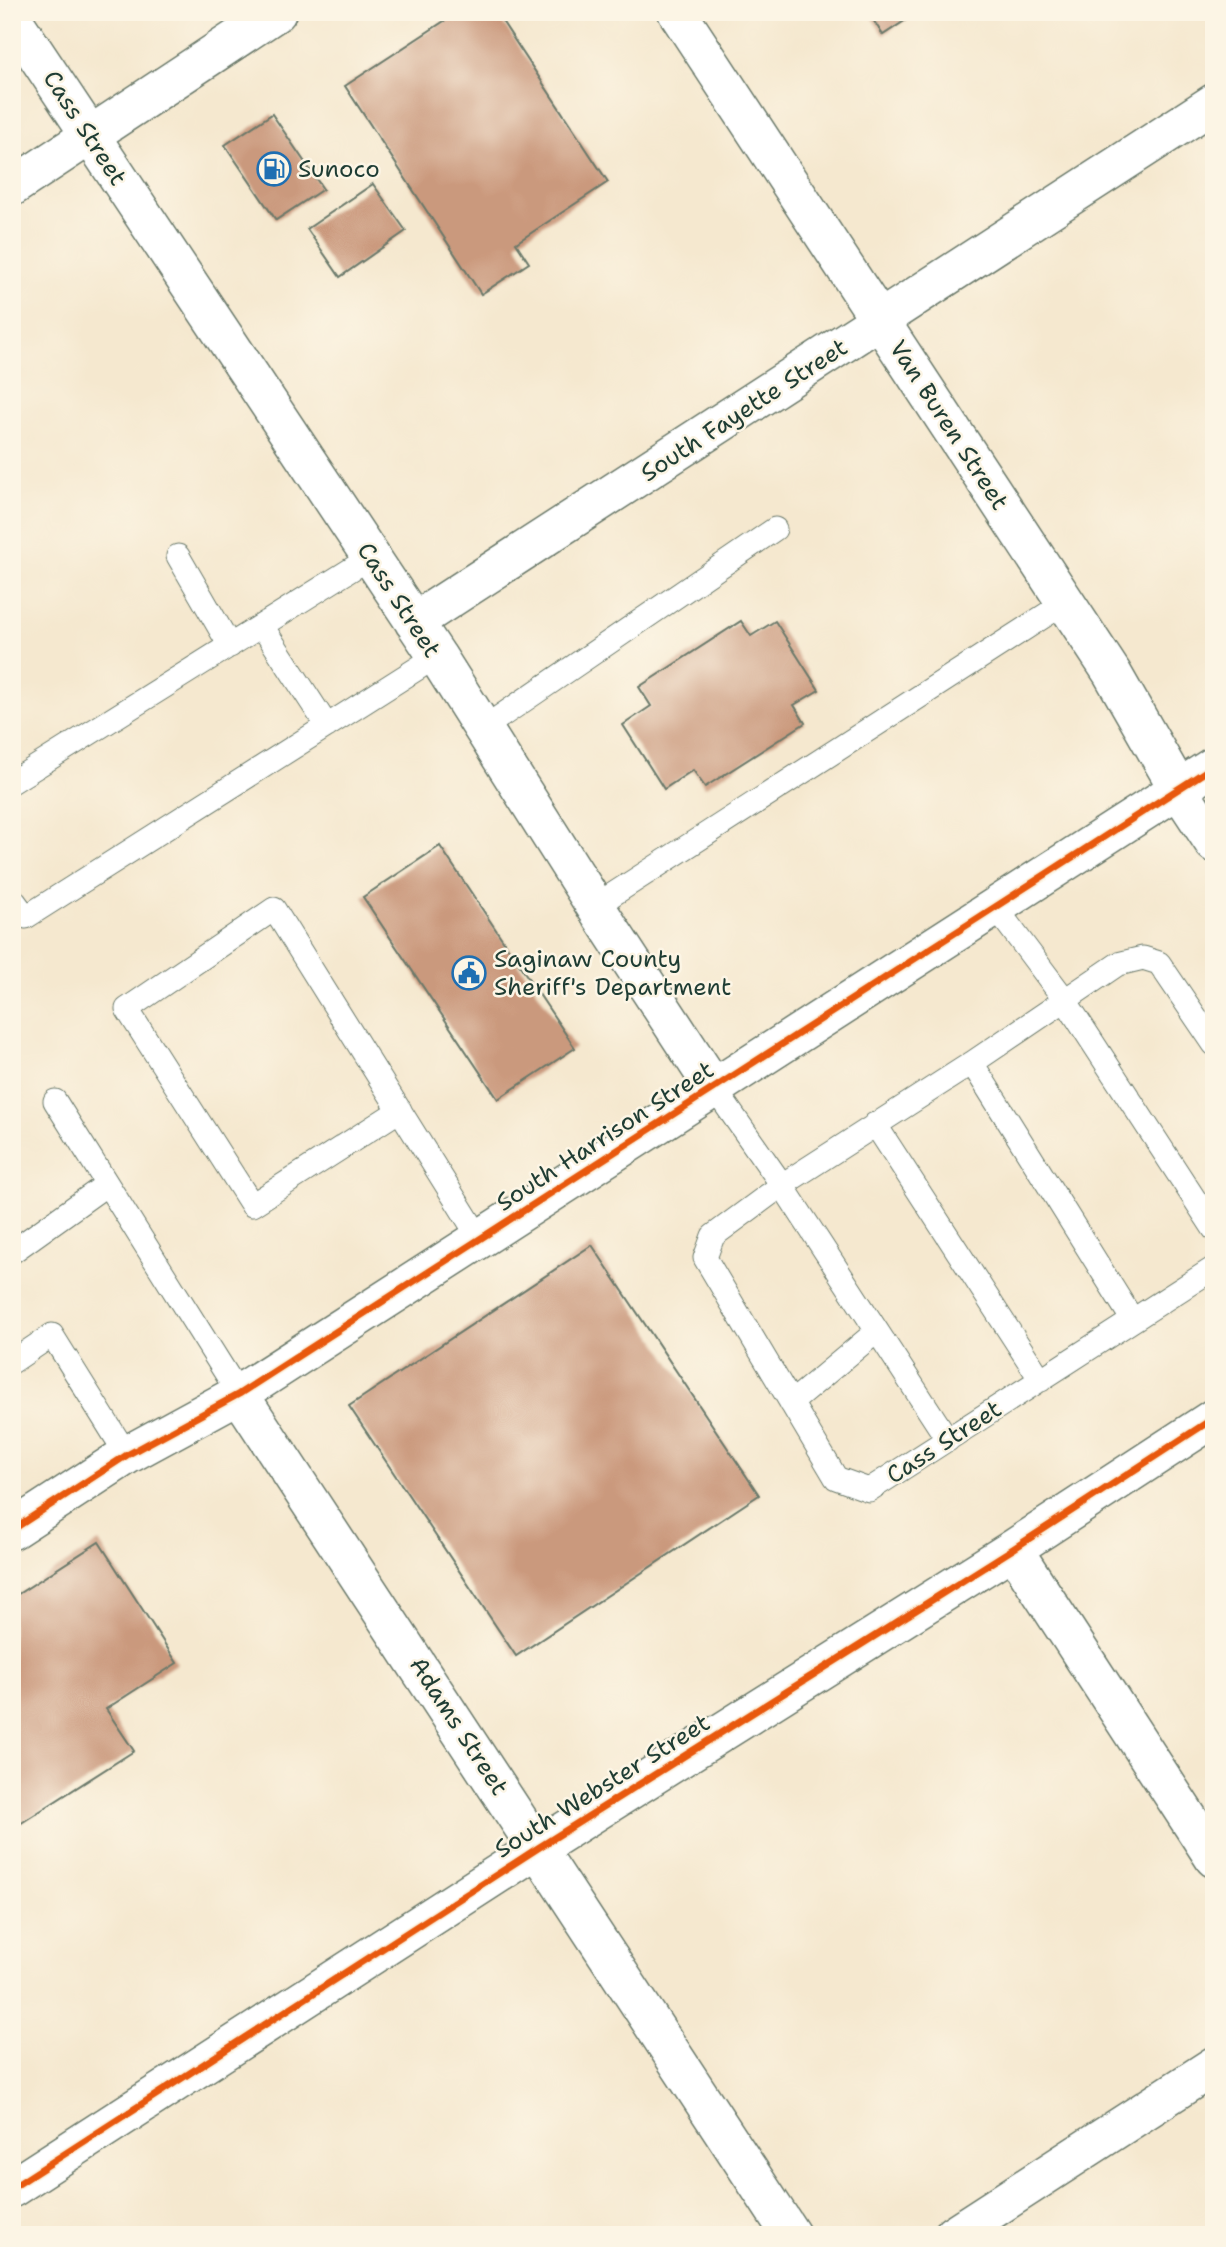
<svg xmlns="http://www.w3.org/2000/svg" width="1226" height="2247" font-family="'Shantell Sans',sans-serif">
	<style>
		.building { fill: #ca997d }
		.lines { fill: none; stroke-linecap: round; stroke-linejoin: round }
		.service-casing { stroke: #6a796a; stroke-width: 25 }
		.minor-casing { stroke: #6a796a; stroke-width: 41 }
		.tertiary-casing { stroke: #6a796a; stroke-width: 41 }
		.service { stroke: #fff; stroke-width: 23 }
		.minor { stroke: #fff; stroke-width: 38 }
		.tertiary { stroke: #fff; stroke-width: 38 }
		.cycleway-casing { stroke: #fcf5e5; stroke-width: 11 }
		.cycleway { stroke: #e8590c; stroke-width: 7 }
		.labels { text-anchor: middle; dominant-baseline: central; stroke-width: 5; stroke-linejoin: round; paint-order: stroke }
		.street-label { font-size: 24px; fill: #1f3d34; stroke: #fcf5e5 }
		.poi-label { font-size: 24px; fill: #1f3d34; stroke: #fcf5e5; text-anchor: start }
	</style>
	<rect width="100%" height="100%" fill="#fcf5e5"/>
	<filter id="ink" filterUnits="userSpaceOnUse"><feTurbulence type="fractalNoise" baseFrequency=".0143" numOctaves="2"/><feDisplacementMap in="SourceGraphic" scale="14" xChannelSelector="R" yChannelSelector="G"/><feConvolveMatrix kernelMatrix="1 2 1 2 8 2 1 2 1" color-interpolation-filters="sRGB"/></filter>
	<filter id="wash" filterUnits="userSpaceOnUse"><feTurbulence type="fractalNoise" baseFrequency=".00686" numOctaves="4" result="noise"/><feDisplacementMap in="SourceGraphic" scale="28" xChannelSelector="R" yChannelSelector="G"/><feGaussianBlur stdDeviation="1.57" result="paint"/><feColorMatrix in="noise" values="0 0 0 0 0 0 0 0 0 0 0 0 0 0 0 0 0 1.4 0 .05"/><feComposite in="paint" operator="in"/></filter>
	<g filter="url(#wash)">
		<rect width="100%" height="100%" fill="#f5e8cf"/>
		<g id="blocks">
			<!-- building -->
			<path class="building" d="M458,12H496L608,182L516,243L529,263L481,294L345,86Z
				M868,12H918L883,35Z
				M272,114L323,189L276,220L225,145Z
				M373,184L406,231L340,277L307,229Z
				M741,621L751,636L775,621L819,690L794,705L805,723L705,787L693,770L664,789L623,725L651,706L639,687Z
				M440,846L575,1048L498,1099L363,897Z
				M592,1245L759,1495L516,1656L349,1406Z
				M99,1542L177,1663L106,1709L134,1751L12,1829V1598Z"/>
		</g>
	</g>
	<g filter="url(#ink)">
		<use href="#blocks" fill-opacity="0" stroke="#6a796a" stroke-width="2"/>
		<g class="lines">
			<defs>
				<path id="service" d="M178,556L230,646
					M262,626L327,726
					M482,729L775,529
					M12,782L371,557
					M12,898L26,917L437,656
					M595,906L1066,602
					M996,908L1065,1000L1214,1229
					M1214,1044L1159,963L1143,958L1118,964L972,1063L782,1185L713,1236L705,1258L836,1478L869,1490L1214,1268
					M972,1063L1132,1319
					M714,1088L782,1185L948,1440
					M55,1101L239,1394
					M400,1110L252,1205L127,1009L274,909L480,1239
					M875,1124L1041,1380
					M12,1252L107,1184
					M12,1362L52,1335L127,1455
					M791,1403L877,1331"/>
				<path id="minor" d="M677,12L1112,673L1179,790L1214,843
					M12,18L437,656L595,906L714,1088
					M414,622L1214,103
					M239,1394L791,2235
					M12,1530L127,1455L239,1394L1214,766
					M1013,1549L1214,1858
					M12,2188L538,1848L1013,1549L1214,1418
					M953,2235L1214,2066"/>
				<path id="tertiary" d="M12,187L277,12"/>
			</defs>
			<!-- service casing -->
			<use href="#service" class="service-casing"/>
			<!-- minor casing -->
			<use href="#minor" class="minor-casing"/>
			<!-- tertiary casing -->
			<use href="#tertiary" class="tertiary-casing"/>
			<!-- service -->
			<use href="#service" class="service"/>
			<!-- minor -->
			<use href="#minor" class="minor"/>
			<!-- tertiary -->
			<use href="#tertiary" class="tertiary"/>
			<defs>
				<path id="cycleway" d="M12,1530L127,1455L239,1394L1214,766
					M12,2188L538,1848L1013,1549L1214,1418"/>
			</defs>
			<!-- cycleway casing -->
			<use href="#cycleway" class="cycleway-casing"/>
			<!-- cycleway -->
			<use href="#cycleway" class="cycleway"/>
		</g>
	</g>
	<!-- icons -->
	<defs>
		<symbol id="fuel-ring" viewBox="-11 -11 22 22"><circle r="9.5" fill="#fcf5e5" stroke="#1f6fb2" stroke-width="1.5"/><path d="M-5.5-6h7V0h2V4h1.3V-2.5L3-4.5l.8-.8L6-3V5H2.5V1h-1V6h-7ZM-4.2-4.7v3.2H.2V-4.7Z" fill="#1f6fb2"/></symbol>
		<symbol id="civic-ring" viewBox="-11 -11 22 22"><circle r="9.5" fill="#fcf5e5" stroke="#1f6fb2" stroke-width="1.5"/><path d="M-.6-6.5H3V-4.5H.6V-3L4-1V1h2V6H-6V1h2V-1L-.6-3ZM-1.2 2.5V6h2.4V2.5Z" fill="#1f6fb2"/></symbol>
	</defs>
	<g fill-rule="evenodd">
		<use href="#fuel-ring" x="255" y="150" width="38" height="38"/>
		<use href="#civic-ring" x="450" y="954" width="38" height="38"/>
	</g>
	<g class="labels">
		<!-- street labels -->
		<g class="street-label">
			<text transform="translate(85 128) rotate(57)">Cass Street</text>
			<text transform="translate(744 410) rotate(-33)">South Fayette Street</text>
			<text transform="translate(949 425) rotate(57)">Van Buren Street</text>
			<text transform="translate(399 600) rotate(57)">Cass Street</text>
			<text transform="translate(605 1136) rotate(-33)">South Harrison Street</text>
			<text transform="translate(944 1442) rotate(-33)">Cass Street</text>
			<text transform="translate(459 1726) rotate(57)">Adams Street</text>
			<text transform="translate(602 1786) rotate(-32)">South Webster Street</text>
		</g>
		<!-- poi labels -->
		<g class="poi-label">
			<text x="298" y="169">Sunoco</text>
			<text x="494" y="959">Saginaw County<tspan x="494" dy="28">Sheriff's Department</tspan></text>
		</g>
	</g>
	<!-- margin -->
	<rect width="1226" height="2247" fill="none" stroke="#fcf5e5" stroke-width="42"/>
</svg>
